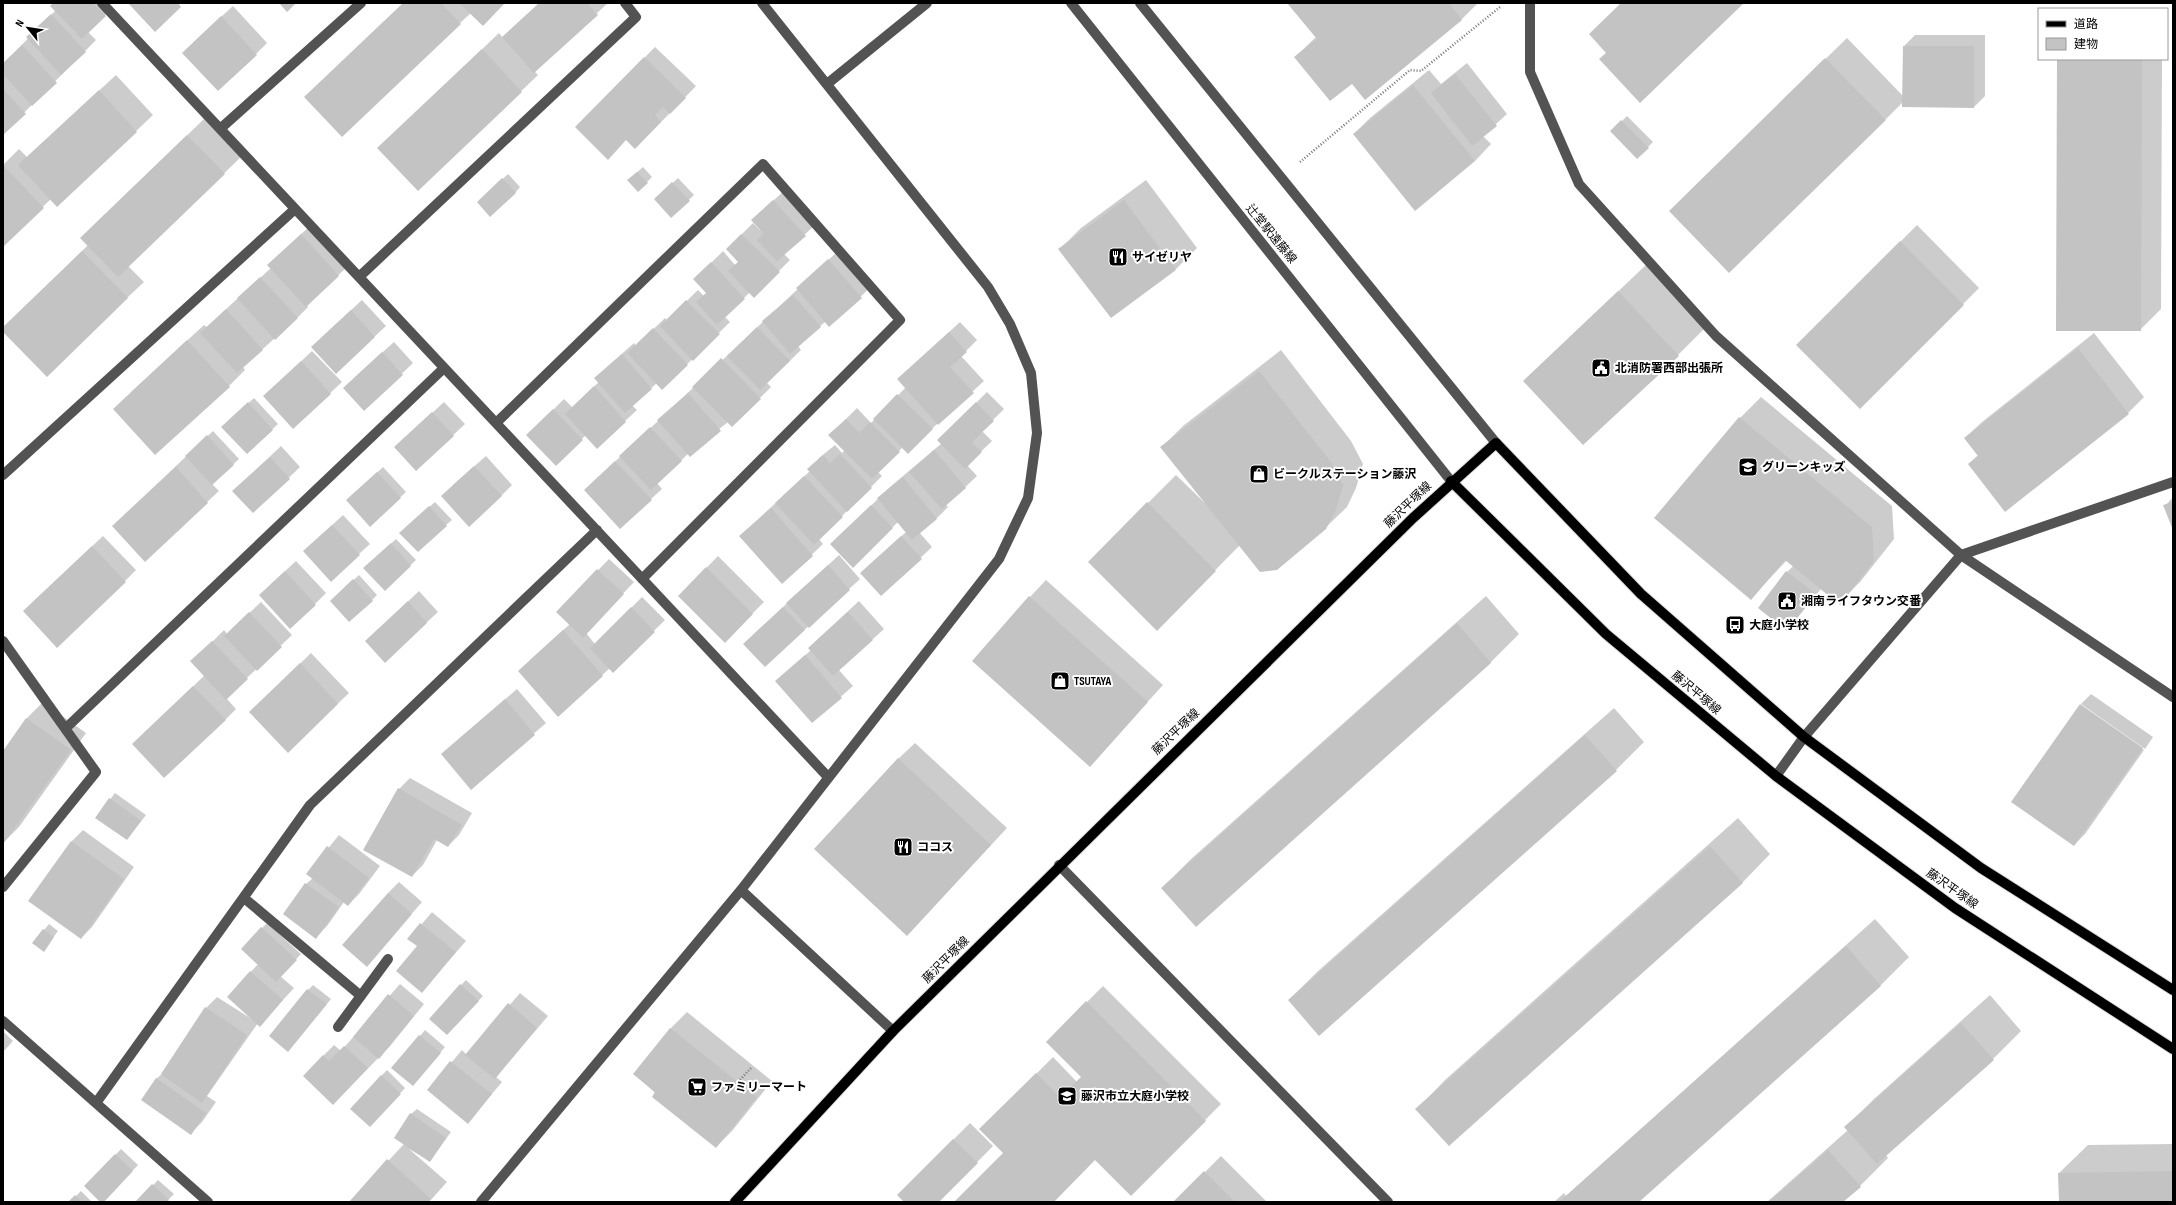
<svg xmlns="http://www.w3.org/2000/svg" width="2176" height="1205" font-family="'Sofia Sans Condensed','Noto Sans JP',sans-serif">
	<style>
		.shadow { fill: #0003 }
		.building { fill: #c3c3c3 }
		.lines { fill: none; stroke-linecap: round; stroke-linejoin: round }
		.major-casing { stroke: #dbdbdb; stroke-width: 12 }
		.path { stroke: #757575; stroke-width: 2.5; stroke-dasharray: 1 2; stroke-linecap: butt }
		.minor { stroke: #535353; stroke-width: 10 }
		.major { stroke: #000; stroke-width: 10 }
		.labels { text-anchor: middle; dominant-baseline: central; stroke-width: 4; stroke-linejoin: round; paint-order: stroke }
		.street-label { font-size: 12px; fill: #000; stroke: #fff }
		.poi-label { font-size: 12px; font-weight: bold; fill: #000; stroke: #fff; text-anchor: start }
	</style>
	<rect width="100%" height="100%" fill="#fff"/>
	<!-- shadow -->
	<path class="shadow" d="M54,3H104L110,10L88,32L96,40L3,134V64L56,10Z
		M404,3H504L471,13L460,23Z
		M540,3H608L534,71L538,75L418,190L395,132L499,33L503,38Z
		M1288,3H1478L1462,19L1365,99L1352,82L1295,57L1316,37Z
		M233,6L267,43L256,54L194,42Z
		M1915,35H1985V96L1974,107L1903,102L1885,120L1691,190L1847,38L1903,96L1904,46Z
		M655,47L696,86L670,113L635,148L626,139L576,127Z
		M2058,59H2162L2161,309L2140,330Z
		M1467,63L1507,114L1483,136L1491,144L1475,161L1354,134L1370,118L1429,70L1441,84Z
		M116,75L153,115L57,206L51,199L3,245V165L19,149L27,157Z
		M1627,116L1653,142L1637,158L1612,131Z
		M204,119L241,157L128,266L144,282L127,298L3,330L88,245L97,222Z
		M643,167L652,177L638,191L634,175Z
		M508,174L520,187L515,193L478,202Z
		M678,178L694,195L671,217L661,194Z
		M1146,180L1197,248L1176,269L1111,317L1060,249L1081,228Z
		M785,190L816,224L784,254L790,260L754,296L750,292L725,317L730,322L662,389L657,383L632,405L637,410L597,447L586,435L556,464L528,435L564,399L572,407L599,382L607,367L634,343L636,346L665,318L667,320L698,290L704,296L707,293L695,279L723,251L735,265L739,262L727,249L753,223L760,230L761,229L764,209Z
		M312,224L349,265L307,305L308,307L297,318L243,367L245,370L229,386L130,393L204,325L207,327L237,299L271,268L279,255Z
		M1917,225L1979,288L1860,408L1797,345Z
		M840,249L872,286L830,325L826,321L798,346L801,350L767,383L771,387L732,426L728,422L688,454L657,483L662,489L651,499L585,490Z
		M1647,264L1706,327L1678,355L1524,381Z
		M362,300L386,326L336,372L323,336Z
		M960,322L977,340L961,356L984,381L938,423L908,452L903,447L878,472L882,476L819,539L823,544L782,583L740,536L810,471L819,458L835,445L842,453L845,450L841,424L857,408L871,423L906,387L910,368Z
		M2094,333L2144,397L2128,413L1969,464L1978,455L1965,438L1982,422Z
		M394,342L413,363L364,410L355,377Z
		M1281,350L1351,441L1363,464L1356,488L1347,507L1325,528L1240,545L1157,629L1089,562L1176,475L1207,505L1162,447L1183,426Z
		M312,351L342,382L293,428L275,386Z
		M987,392L1004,409L982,431L992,441L967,465L977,476L946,505L948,507L937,518L919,532L932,547L881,595L873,562L906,532L898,522L853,566L832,544L890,487L942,443L939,440Z
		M1761,397L1892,506L1894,539L1860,582L1839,603L1821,589L1787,630V572L1793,566L1787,560L1751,598L1740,418Z
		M254,398L278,424L247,453L228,422Z
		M444,402L465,424L416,470L407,436Z
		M213,431L239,459L212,484L219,491L145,560L124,515Z
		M281,446L300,467L253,512L245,480Z
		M486,456L512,485L501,496L453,485Z
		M383,467L406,492L370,525L353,495Z
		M2173,497V527L2165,506Z
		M435,502L452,520L446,525L406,527Z
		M343,515L370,544L359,554L316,540Z
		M103,536L136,570L125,581L35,600Z
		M396,539L416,560L385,589L370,563Z
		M839,555L860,579L765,666L755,633Z
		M718,556L764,602L725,641L679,596Z
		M609,559L634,582L586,633L595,644L642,597L665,620L613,671L610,668L558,715L530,660L570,624L557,612Z
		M296,561L326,593L315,604L271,584Z
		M359,575L377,595L372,600L331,601Z
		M1046,580L1163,685L1090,765L1030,597Z
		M419,591L438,612L385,661L377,631Z
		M1486,596L1519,634L1491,662L1196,926L1162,888L1190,860Z
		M859,601L884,629L839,670L853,686L812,722L777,681L811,650L809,648L820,637Z
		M261,602L292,635L226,698L236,709L225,720L144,733L205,675L203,651L224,630L227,634Z
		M311,653L349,693L288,751L262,701Z
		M517,689L546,723L471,788L442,754Z
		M2091,694L2153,737L2145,749L2081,704Z
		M43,702L86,733L19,827L3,843V752L27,718Z
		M2081,705V707L2144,750L2085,834L2074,845L2013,802Z
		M1614,708L1644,742L1616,770L1289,1000L1317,972Z
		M915,743L1007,828L923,918L898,759Z
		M410,778L472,813L459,835L448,846L437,840L423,865L412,876L399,789Z
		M115,793L146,815L127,839L97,817Z
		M1738,818L1770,854L1742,883L1417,1109L1445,1080Z
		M83,830L134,867L92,927L81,938L29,901L72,841Z
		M339,835L380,866L359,894L348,905L344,902L327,926L316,937L306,884L313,878L307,874Z
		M399,882L422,902L367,965L388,893Z
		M432,912L466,941L422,991L418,946L409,939Z
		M1875,919L1909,957L1881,985L1638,1202H1554L1564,1193L1566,1196Z
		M267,923L301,954L280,976L294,988L260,1025L258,1023L207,1096L216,1102L202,1122L191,1133L156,1079L164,1072L206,1008L217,997L255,1021L228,997L258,964L262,928Z
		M49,924L58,931L44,950V930Z
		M466,980L483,996L452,1029L461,985Z
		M400,984L424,1004L390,1046L344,1093L323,1056L334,1045L341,1051Z
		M313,985L331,999L293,1045L308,990Z
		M1103,986L1221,1104L1131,1195L1095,1159L1052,1202H955L1004,1153L981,1129L1053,1057L1077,1082L1082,1077L1047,1042Z
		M520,993L548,1016L496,1077L502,1082L468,1122L428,1090L462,1050L467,1055Z
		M1990,995L2021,1031L1993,1059L1886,1155L1888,1158L1860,1186L1842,1202H1767L1848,1130L1846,1127L1874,1099Z
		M687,1012L772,1081L732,1131L716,1147L634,1074L671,1028Z
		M425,1030L445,1047L418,1079L393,1068Z
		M3,1031L13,1041L3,1052Z
		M387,1070L405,1088L370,1125L381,1076Z
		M417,1109L451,1132L430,1161L409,1149L447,1182L429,1202H350L404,1144L411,1114Z
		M970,1123L993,1146L938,1202H905L898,1195Z
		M2173,1144V1202H2060L2059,1173L2088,1145Z
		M121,1149L138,1165L102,1202L85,1186Z
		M1221,1156L1267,1202H1175Z
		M158,1180L174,1194L166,1202H137Z
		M81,1191L92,1202H70Z"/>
	<!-- building -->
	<path class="building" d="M53,3H93L106,16L82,39L50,6Z
		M128,3H178L181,7L155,32Z
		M279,3H296L287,12Z
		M403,3H441L461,24L342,137L304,97Z
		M459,3H505L483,26Z
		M539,3H587L598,15L534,73L502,37Z
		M1287,3H1449L1462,20L1365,100L1352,84L1330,101L1294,57L1317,39Z
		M1621,3H1744L1640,103L1599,59L1606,53L1589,34Z
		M51,14L86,52L61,75L26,37Z
		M221,16L257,55L218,91L182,53Z
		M22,45L57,83L32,106L3,74V63Z
		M1903,46H1974V108L1902,107Z
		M482,49L522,92L418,191L377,148Z
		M644,57L686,98L670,114L663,107L655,115L661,122L635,149L626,140L608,160L575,127Z
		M1825,58L1886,120L1729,273L1669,211Z
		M2057,59H2142L2141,331H2056Z
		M1455,74L1497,126L1472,146L1431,93Z
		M1413,85L1475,161L1415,211L1353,134Z
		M3,89L26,114L3,135Z
		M99,90L137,132L57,207L18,165Z
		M1621,120L1649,148L1637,159L1610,131Z
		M187,135L225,174L118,277L80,238Z
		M3,165L44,208L3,247Z
		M637,172L648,183L638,192L627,180Z
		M502,178L516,193L490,217L477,202Z
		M672,182L690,201L671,218L654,199Z
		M773,200L806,236L777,261L757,240L764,234L751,220Z
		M1124,200L1176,270L1111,318L1058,249Z
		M301,234L339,276L306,307L267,265Z
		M741,234L780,272L754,298L728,271L738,262L726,249Z
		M1900,241L1964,305L1860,409L1796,345Z
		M82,251L128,298L47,377L3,332V327Z
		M828,259L862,298L829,327L796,288Z
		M711,262L745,299L717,325L696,302L706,293L693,279Z
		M260,277L298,318L275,340L237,298Z
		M1618,291L1679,356L1583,445L1523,381Z
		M793,295L821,327L790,354L762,321Z
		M686,300L720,334L693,361L660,326Z
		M226,309L263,350L237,373L200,333Z
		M351,310L375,337L336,374L311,347Z
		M757,327L790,361L760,390L727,356Z
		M653,328L688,365L662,390L627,353Z
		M949,332L967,352L950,367L974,393L938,425L897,379Z
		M187,340L230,387L155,455L113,409Z
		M2078,348L2129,414L2005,512L1968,464L1978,456L1964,438Z
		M382,352L403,375L364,411L343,388Z
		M622,354L652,389L625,413L594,378Z
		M721,358L761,399L732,427L692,387Z
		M301,361L331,394L293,429L263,396Z
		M1259,371L1331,462L1343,485L1336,510L1326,529L1277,570L1260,572L1160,447Z
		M594,386L626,422L597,449L565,414Z
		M688,393L721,431L690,457L657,420Z
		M897,394L933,429L908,454L873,419Z
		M248,402L273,430L247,454L221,427Z
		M976,402L994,421L972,442L982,452L965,469L937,440Z
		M553,409L583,440L556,466L526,435Z
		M432,412L454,436L416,471L394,447Z
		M1739,417L1872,527L1874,561L1840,605L1785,560L1751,600L1654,518Z
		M846,419L859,433L870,422L900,452L872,479L828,435Z
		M650,427L682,461L651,490L619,456Z
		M207,435L234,465L212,485L185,456Z
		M934,450L966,488L942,509L909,472Z
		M840,454L872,488L847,512L807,469L823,455L830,463Z
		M270,457L290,479L253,513L232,491Z
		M615,461L652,500L620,529L584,490Z
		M474,466L502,496L469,527L441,496Z
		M176,467L208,503L145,562L112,526Z
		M377,472L401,498L370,527L346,500Z
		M804,476L843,517L814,545L775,503Z
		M903,477L937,519L912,540L877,498Z
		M1147,502L1216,571L1157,631L1088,562Z
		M2173,502V530L2163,505Z
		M871,505L893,528L853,568L830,544Z
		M429,506L447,526L418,552L399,533Z
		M771,508L813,556L782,584L739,536Z
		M332,525L360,555L331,582L303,551Z
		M901,536L922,559L881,596L860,573Z
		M391,543L411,566L385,591L363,568Z
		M92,546L126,582L57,648L23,611Z
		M828,565L850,590L809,628L786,603Z
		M706,567L753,614L725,643L678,596Z
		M597,569L624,594L583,638L556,612Z
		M285,571L316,605L290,629L259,595Z
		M1786,571L1816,594L1787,631L1758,608Z
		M353,579L373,601L349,622L330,601Z
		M1029,596L1148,702L1090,767L972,661Z
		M408,601L427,623L385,663L365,641Z
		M631,607L655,632L613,673L590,648Z
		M783,607L805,630L765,667L743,644Z
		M249,612L282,647L257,671L224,636Z
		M848,612L873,640L833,676L808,648Z
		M1457,623L1491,663L1196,927L1161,888Z
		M563,630L603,676L558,717L518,671Z
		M212,641L248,679L226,700L190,661Z
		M805,655L842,698L812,723L775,681Z
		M300,663L338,704L288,753L249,712Z
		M193,686L226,720L164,778L132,744Z
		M505,699L535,735L471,790L441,754Z
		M2080,704L2143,748L2074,846L2011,802Z
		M26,718L71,750L3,844V751Z
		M1585,735L1617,771L1319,1036L1288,1000Z
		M898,758L991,845L907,936L814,849Z
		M398,788L462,825L448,847L434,839L412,877L363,850Z
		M109,798L141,821L127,840L95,818Z
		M71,841L124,879L81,939L28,901Z
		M327,846L369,878L348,906L306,874Z
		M1710,846L1743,883L1449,1146L1415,1109Z
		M305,883L339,907L316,939L283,914Z
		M388,893L412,914L367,967L342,945Z
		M420,923L456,952L422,993L396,971L417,946L407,939Z
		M261,927L297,960L276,982L241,949Z
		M43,929L54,937L44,952L32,943Z
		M1846,946L1881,986L1639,1202H1559Z
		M250,971L283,1000L260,1027L227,997Z
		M460,984L479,1001L447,1035L429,1019Z
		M307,989L327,1004L288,1052L269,1036Z
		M388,994L414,1016L379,1059L353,1037Z
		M1086,1001L1206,1121L1131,1196L1095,1160L1054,1202H954L1003,1153L979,1129L1036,1073L1060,1097L1081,1077L1046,1042Z
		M508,1003L537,1028L495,1079L465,1055Z
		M205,1007L247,1035L202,1103L161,1074Z
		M1961,1023L1994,1060L1877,1164L1844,1127Z
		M670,1028L757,1097L716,1148L652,1097L655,1092L633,1074Z
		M419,1035L441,1053L413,1086L391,1068Z
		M344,1046L368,1068L333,1105L303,1076L323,1055L329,1061Z
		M450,1061L492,1094L468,1124L427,1090Z
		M381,1075L401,1094L370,1127L350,1109Z
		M156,1078L206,1113L191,1135L141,1100Z
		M410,1113L446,1138L430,1162L394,1138Z
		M953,1139L978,1163L939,1202H904L897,1195Z
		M1828,1150L1861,1187L1843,1202H1769Z
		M115,1154L133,1171L104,1202H100L84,1186Z
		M387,1159L431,1199L428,1202H349Z
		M1204,1171L1235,1202H1173Z
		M2173,1171V1202H2059L2058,1173Z
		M152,1184L169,1200L167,1202H135Z
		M75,1195L82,1202H68Z"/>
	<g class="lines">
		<defs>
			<path id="major" d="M1451,481L1606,634L1776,776L1955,908L2173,1049
				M735,1202L893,1031L1413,518L1496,443L1641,594L1804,737L1981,868L2173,990"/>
		</defs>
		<!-- major casing -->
		<use href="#major" class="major-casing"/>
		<!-- path -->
		<path class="path" d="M1300,162L1410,70L1421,71L1500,7
			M738,1082L751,1068"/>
		<!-- minor -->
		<path class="minor" d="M102,3L828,777
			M1071,3L1451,481
			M1140,3L1496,443
			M1530,3V72L1579,184L1716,336L1961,555L2173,697
			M827,84L927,3
			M220,129L361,3
			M359,277L636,17L625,3
			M496,423L763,164L900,320L642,579
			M3,475L295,209
			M3,641L96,772L3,887
			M66,728L444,368
			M1776,776L1804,737L1961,555L2173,482
			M1059,865L1388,1202
			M741,890L893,1031
			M244,898L361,996
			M3,1021L208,1202
			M338,1027L388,959
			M96,1103L310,805L597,530
			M481,1202L741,890L999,559L1028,498L1037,433L1031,373L1010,324L988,287L762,3"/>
		<!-- major -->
		<use href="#major" class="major"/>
	</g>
	<!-- icons -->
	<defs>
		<symbol id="restaurant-square" viewBox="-11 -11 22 22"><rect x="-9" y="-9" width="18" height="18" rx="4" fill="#000" stroke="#fff"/><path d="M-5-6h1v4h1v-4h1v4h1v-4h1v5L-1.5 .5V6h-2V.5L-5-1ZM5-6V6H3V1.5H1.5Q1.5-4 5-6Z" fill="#fff"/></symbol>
		<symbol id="civic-square" viewBox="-11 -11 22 22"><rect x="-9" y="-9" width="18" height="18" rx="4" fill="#000" stroke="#fff"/><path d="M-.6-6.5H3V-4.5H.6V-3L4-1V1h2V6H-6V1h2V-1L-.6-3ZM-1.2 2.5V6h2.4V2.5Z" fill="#fff"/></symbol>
		<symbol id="school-square" viewBox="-11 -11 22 22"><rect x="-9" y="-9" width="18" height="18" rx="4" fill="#000" stroke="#fff"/><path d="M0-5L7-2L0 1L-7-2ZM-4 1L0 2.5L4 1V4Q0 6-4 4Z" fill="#fff"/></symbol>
		<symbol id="shop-square" viewBox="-11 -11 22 22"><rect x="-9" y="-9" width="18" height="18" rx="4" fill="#000" stroke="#fff"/><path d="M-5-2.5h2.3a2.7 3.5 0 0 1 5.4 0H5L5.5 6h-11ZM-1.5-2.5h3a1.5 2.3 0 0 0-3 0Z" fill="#fff"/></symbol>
		<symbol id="bus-square" viewBox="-11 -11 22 22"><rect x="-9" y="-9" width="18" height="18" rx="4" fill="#000" stroke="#fff"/><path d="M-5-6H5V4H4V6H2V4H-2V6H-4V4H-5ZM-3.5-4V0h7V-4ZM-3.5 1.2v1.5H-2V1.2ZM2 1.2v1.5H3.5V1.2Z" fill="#fff"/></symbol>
		<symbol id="supermarket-square" viewBox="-11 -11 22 22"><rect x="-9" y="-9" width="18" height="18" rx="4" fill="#000" stroke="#fff"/><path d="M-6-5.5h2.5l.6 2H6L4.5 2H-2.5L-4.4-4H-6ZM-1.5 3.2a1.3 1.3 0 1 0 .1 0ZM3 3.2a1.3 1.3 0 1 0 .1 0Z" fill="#fff"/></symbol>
	</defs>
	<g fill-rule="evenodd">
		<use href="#restaurant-square" x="1107" y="246" width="22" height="22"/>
		<use href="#civic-square" x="1590" y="357" width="22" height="22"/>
		<use href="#school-square" x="1737" y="456" width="22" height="22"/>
		<use href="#shop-square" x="1248" y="463" width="22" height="22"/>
		<use href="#civic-square" x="1776" y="590" width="22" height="22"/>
		<use href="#bus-square" x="1724" y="614" width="22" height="22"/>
		<use href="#shop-square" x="1049" y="670" width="22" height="22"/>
		<use href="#restaurant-square" x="892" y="836" width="22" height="22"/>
		<use href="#supermarket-square" x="686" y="1076" width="22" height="22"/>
		<use href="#school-square" x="1056" y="1085" width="22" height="22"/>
	</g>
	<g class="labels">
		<!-- street labels -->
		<g class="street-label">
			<text transform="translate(1271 234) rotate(51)">辻堂駅遠藤線</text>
			<text transform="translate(1408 505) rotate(-44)">藤沢平塚線</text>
			<text transform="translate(1696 693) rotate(40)">藤沢平塚線</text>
			<text transform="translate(1176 732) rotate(-44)">藤沢平塚線</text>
			<text transform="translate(1952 889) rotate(35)">藤沢平塚線</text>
			<text transform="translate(946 960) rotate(-45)">藤沢平塚線</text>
		</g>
		<!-- poi labels -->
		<g class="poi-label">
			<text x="1132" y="257">サイゼリヤ</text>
			<text x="1615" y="368">北消防署西部出張所</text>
			<text x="1762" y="467">グリーンキッズ</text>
			<text x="1273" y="474">ビークルステーション藤沢</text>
			<text x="1801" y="601">湘南ライフタウン交番</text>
			<text x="1749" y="625">大庭小学校</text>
			<text x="1074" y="681">TSUTAYA</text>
			<text x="917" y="847">ココス</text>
			<text x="711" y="1087">ファミリーマート</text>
			<text x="1081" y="1096">藤沢市立大庭小学校</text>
		</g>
	</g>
	<!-- border -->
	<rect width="2176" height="1205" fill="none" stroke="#000000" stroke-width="8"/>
	<!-- legend -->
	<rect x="2038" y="8" width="130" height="52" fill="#ffffff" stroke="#999999"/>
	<rect x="2046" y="21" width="20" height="6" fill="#000000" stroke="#999999"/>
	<text x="2074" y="28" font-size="12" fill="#000000">道路</text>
	<rect x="2046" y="38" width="20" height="12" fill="#c3c3c3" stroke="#999999"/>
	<text x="2074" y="48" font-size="12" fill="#000000">建物</text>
	<!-- north arrow -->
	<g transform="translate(28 28) rotate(300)" stroke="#ffffff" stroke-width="3" paint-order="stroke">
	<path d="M0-3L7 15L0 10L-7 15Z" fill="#000000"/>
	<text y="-6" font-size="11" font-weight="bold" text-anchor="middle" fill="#000000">N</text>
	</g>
</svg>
